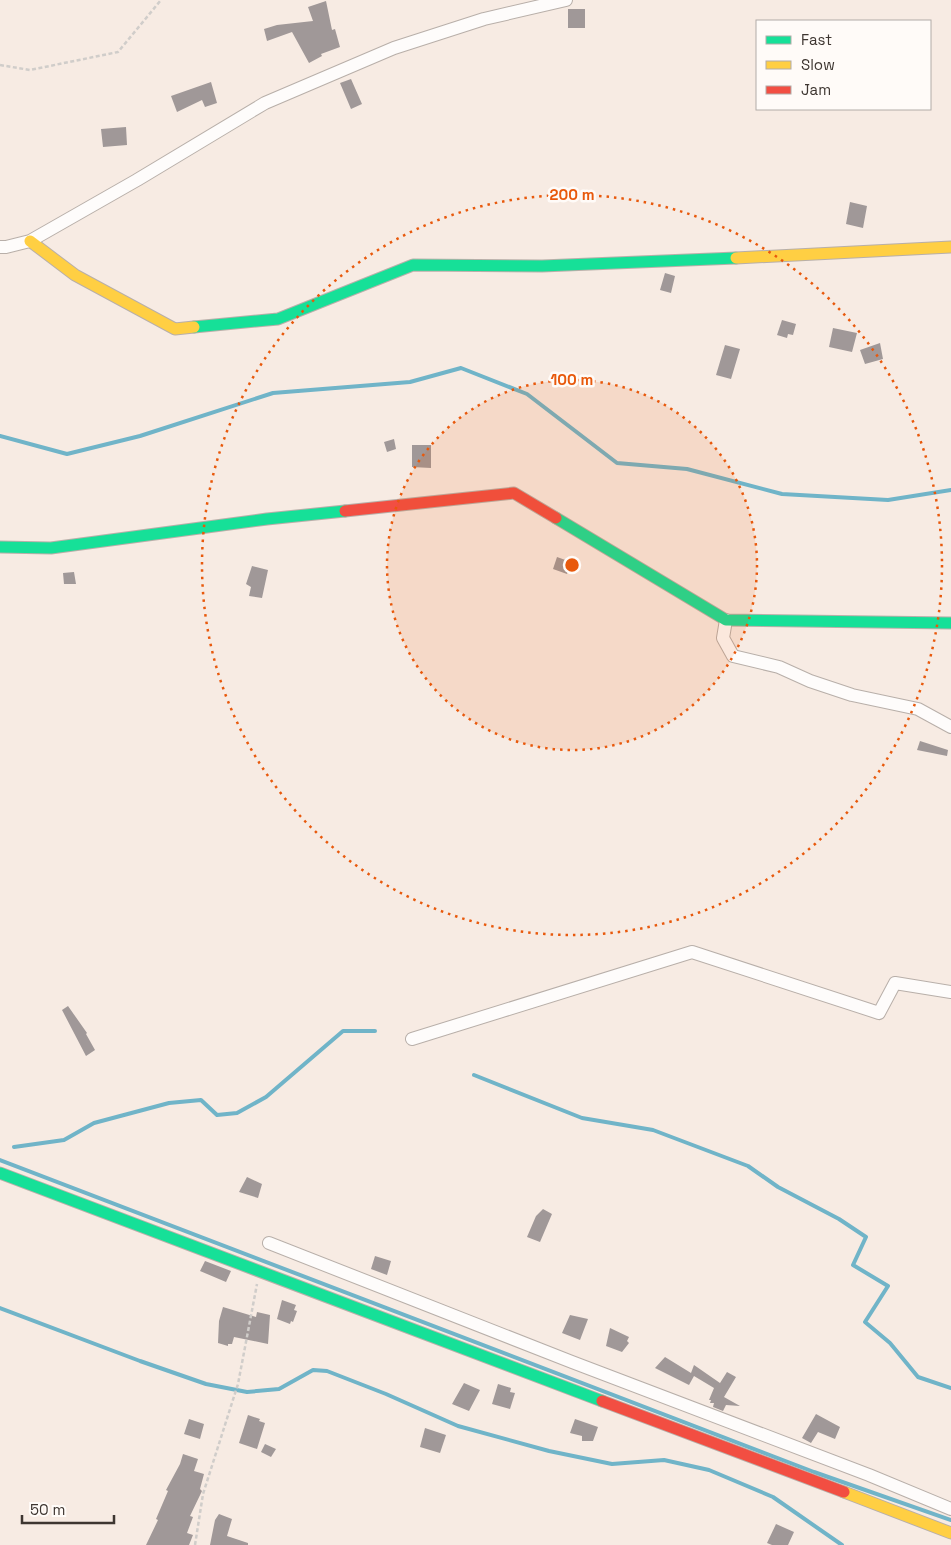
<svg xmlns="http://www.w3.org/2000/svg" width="951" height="1545" font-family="'Space Grotesk',sans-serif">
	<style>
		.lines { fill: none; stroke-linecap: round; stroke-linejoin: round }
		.stream { stroke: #70b4c8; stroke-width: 4 }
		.building { fill: #a09898 }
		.street-casing { stroke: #b8afa9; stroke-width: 14 }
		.fast-casing { stroke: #b8afa9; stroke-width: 13 }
		.slow-casing { stroke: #b8afa9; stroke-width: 13 }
		.jam-casing { stroke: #b8afa9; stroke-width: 13 }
		.path { stroke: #d0cdca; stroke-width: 2.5; stroke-dasharray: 4 2.5; stroke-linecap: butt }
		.street { stroke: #fefcfb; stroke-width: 12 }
		.fast { stroke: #16e098; stroke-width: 11 }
		.slow { stroke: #ffcf43; stroke-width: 11 }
		.jam { stroke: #f24e42; stroke-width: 11 }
		.ring { fill: none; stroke: #e8590c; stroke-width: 2.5; stroke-dasharray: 2.5 5 }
		.centre { fill: #e8590c; stroke: #fffbf8; stroke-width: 2.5 }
		.ring-label { font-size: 15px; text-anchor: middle; font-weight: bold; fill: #e8590c; stroke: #fffbf8; stroke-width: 5; stroke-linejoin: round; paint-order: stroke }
	</style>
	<rect width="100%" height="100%" fill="#f7ebe3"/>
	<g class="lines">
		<!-- stream -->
		<path class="stream" d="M0,436L67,454L140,436L273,393L410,382L461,368L527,394L617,463L687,469L782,494L888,500L951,490
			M474,1075L582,1118L653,1130L748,1166L778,1187L839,1219L866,1237L853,1265L888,1286L865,1322L890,1343L918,1377L951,1388
			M14,1147L64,1140L94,1123L169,1103L201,1100L217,1115L237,1113L266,1097L343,1031H375
			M0,1160L814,1472L951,1520
			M0,1308L140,1361L206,1384L247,1392L279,1389L313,1370L327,1371L386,1394L458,1426L549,1451L612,1464L664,1460L709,1470L773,1497L842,1545"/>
	</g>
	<!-- building -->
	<path class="building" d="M326,1L332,30L335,29L340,47L321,54L322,56L309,63L292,32L267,41L264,29L277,25L313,21L308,7Z
		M568,9H585V28H568Z
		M351,79L362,104L351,109L340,83Z
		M211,82L217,103L205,107L202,100L177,112L171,96Z
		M126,127L127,145L103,147L101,129Z
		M850,202L867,206L863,228L846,224Z
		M665,273L675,276L671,293L660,290Z
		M782,320L796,324L793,335L788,334L787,338L777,335Z
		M833,328L857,333L852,352L829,347Z
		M880,343L883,359L865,364L860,350Z
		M725,345L740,349L731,379L716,375Z
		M394,439L396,449L387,452L384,442Z
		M412,445H431V468L412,467Z
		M557,557L571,562L567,574L553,569Z
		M252,566L268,570L262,598L249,596L251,587L246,584Z
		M74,572L76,584H64L63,573Z
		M920,741L948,750L947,756L917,750Z
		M68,1006L87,1033L86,1034L95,1050L86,1056L62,1010Z
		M247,1177L262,1184L258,1198L239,1192Z
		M543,1209L552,1214L540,1242L527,1237L536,1216Z
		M375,1256L391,1261L387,1275L371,1269Z
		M205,1261L231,1271L226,1282L200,1271Z
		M282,1300L296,1305L294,1310L297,1311L293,1322L291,1321L290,1324L277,1319Z
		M223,1307L256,1317L257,1312L270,1315L268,1344L234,1337L232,1344H228V1346L218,1343L219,1321Z
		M570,1315L588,1319L580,1340L562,1333Z
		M610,1328L629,1337L627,1341L629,1343L622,1352L606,1346Z
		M665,1357L691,1373L694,1365L720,1383L727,1372L736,1377L724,1397L740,1406L726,1405L723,1411L713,1407L714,1403H710L711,1400H709L714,1388L694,1376L689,1385L655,1368Z
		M464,1383L480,1390L469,1411L452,1404Z
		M498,1384L511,1388L510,1392L515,1393L510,1409L492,1404Z
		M816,1414L840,1427L835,1439L818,1432L811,1443L802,1438Z
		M248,1415L260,1419L259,1421L265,1423L257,1449L239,1443Z
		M189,1419L204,1424L200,1439L184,1434Z
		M575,1419L598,1427L593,1441H582V1436L570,1433Z
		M425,1428L446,1435L440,1453L420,1447Z
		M265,1444L276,1449L271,1457L261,1452Z
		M183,1454L198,1459L194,1471L204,1474L200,1489L202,1491L190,1516L193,1517L187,1533L193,1535L189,1545H146L158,1520L156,1519L168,1491L166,1490L180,1464Z
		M219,1514L232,1519L227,1536L248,1543V1545H210L215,1520Z
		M776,1524L794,1532L788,1545H772L767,1543Z"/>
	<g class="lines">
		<defs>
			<path id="street" d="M0,247H6L30,241L137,180L265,103L394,48L484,19L566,0
				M726,620L723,638L733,656L779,667L810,681L852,695L918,709L951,727
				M412,1039L692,952L879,1013L895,983L951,992
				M269,1243L572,1362L869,1475L951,1509"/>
			<path id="fast" d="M194,327L278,319L413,265L542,266L736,258
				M556,518L726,620L951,623
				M0,547L51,548L267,519L345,511
				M0,1173L602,1401"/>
			<path id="slow" d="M30,241L75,275L175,329L194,327
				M736,258L951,247
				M844,1492L951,1533"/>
			<path id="jam" d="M345,511L514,493L556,518
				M602,1401L844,1492"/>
		</defs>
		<!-- street casing -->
		<use href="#street" class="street-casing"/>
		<!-- fast casing -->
		<use href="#fast" class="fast-casing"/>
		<!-- slow casing -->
		<use href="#slow" class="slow-casing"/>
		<!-- jam casing -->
		<use href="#jam" class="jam-casing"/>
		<!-- path -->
		<path class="path" d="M0,65L30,70L118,52L161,0
			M195,1545L203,1494L238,1384L257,1284"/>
		<!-- street -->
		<use href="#street" class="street"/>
		<!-- fast -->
		<use href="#fast" class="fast"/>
		<!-- slow -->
		<use href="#slow" class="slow"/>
		<!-- jam -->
		<use href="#jam" class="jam"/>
	</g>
	<!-- distance rings -->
	<circle cx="572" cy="565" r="185" fill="#e8590c" fill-opacity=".12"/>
	<g class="ring">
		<circle cx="572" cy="565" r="185"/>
		<circle cx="572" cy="565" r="370"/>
	</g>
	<circle cx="572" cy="565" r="8" class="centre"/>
	<g class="ring-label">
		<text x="572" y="200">200 m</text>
		<text x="572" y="385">100 m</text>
	</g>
	<!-- legend -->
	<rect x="756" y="20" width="175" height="90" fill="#fffbf8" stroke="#b2aca8"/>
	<rect x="766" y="36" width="25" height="8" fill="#16e098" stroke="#b2aca8"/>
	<text x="801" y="45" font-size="15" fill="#3e3631">Fast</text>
	<rect x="766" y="61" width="25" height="8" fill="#ffcf43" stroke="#b2aca8"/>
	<text x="801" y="70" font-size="15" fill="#3e3631">Slow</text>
	<rect x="766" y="86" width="25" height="8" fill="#f24e42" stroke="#b2aca8"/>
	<text x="801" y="95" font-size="15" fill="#3e3631">Jam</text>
	<!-- scale -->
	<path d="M22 1515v8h92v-8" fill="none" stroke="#3e3631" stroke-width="2.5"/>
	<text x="30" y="1515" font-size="15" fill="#3e3631" stroke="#fffbf8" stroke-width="4" paint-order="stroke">50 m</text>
</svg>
